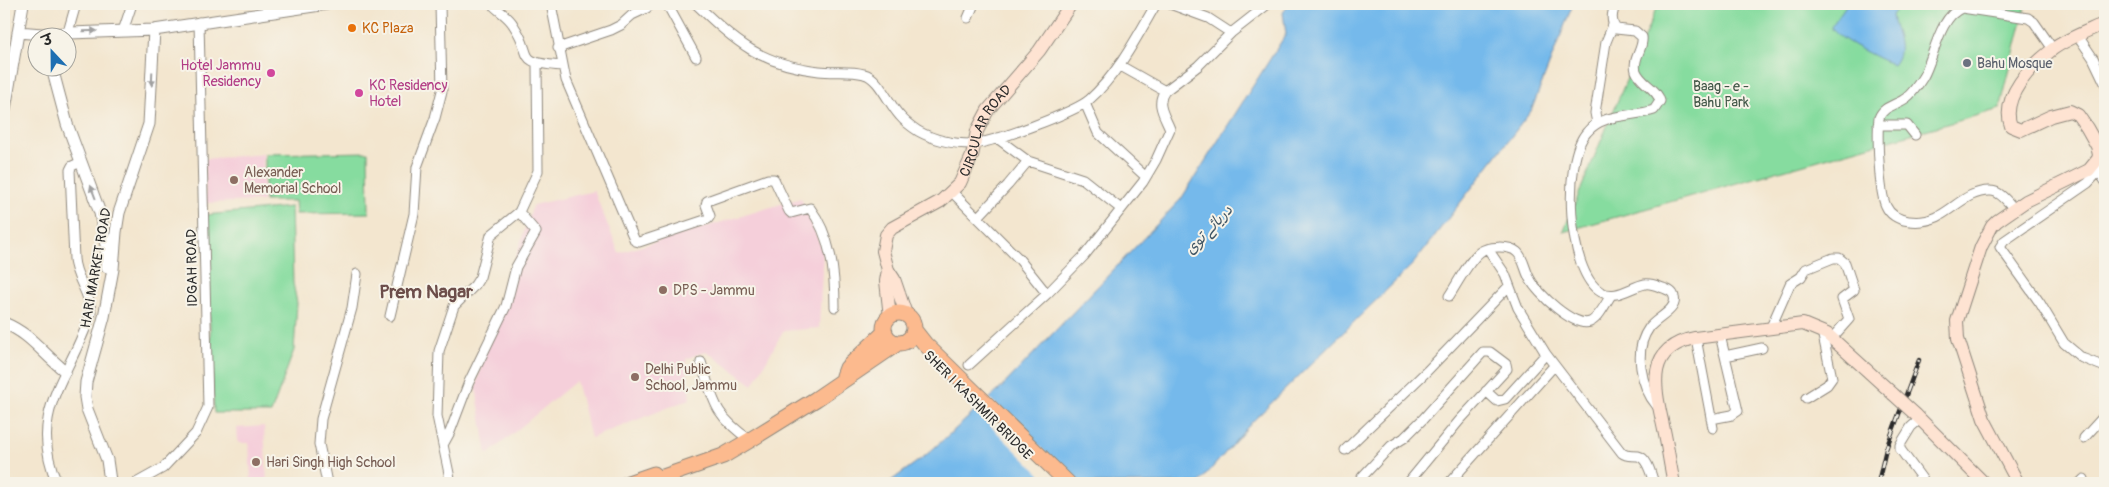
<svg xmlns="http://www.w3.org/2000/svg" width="2109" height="487" font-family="Pangolin,'Playpen Sans Arabic','Playpen Sans Deva',sans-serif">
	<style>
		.built { fill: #f5cfda }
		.green { fill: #86dc9f; stroke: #588465 }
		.water { fill: #75b9eb; stroke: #50728b }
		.pier { fill: #f3e6cf }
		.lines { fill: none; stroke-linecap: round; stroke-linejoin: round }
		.minor-casing { stroke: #8f887d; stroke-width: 11 }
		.tertiary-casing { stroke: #8f887d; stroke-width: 13 }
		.secondary-casing { stroke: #8f887d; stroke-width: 14 }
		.primary-casing { stroke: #8f887d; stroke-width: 17 }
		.minor { stroke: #fff; stroke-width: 9 }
		.tertiary { stroke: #fff; stroke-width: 11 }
		.secondary { stroke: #fee3d2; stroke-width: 12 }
		.primary { stroke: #fcba8e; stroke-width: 15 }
		.rail-casing { stroke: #2b2b2b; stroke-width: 4.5 }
		.rail { stroke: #f7f3e8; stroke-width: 2.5; stroke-dasharray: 8; stroke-linecap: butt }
		.secondary-bridge-casing { stroke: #8f887d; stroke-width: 14; stroke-linecap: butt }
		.secondary-bridge { stroke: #fee3d2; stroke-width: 12 }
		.oneway { fill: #a0a0a0 }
		.food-dot { fill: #e8710a; stroke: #f7f3e8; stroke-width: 2 }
		.worship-dot { fill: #6b7280; stroke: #f7f3e8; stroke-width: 2 }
		.hotel-dot { fill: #d1479c; stroke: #f7f3e8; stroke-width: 2 }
		.education-dot { fill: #8d6e63; stroke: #f7f3e8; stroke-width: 2 }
		.labels { text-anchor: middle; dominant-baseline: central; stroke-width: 4; stroke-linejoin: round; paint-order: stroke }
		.food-label { font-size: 14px; fill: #c56008; stroke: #f7f3e8; text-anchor: start }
		.worship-label { font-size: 14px; fill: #5b616d; stroke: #f7f3e8; text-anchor: start }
		.hotel-label { font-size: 14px; fill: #b23c85; stroke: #f7f3e8; text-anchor: end }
		.park-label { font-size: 14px; fill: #425748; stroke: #f7f3e8 }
		.street-label { font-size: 14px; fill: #2b2b2b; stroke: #f7f3e8 }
		.education-label { font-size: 14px; fill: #785e54; stroke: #f7f3e8; text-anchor: start }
		.water-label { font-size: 15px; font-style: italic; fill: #415665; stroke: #f7f3e8 }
		.district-label { font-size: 19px; font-weight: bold; fill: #6c4d4a; stroke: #f7f3e8 }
	</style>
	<rect width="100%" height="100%" fill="#f7f3e8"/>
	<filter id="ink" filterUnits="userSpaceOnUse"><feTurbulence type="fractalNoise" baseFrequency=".02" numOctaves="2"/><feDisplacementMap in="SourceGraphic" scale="10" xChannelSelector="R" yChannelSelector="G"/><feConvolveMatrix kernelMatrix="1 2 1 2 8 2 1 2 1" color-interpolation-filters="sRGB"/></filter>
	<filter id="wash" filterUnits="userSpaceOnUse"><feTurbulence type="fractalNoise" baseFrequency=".0096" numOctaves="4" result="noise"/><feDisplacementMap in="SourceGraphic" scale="20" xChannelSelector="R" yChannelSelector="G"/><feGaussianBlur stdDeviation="1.12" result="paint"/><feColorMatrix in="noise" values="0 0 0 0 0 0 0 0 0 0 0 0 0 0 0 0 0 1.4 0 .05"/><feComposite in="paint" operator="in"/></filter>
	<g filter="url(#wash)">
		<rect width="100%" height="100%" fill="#f3e6cf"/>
		<!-- built -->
		<path class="built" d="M263,154V201L206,203L204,159Z
			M594,191L619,253L801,198L823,251L819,328L783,331L753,385L706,351L686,359L690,399L591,438L576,381L487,455L476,387L487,343L533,205Z
			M264,426L267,483H251L249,443H238L237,428Z"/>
		<!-- green -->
		<path class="green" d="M1658,4H2026L2000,109L1563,232Z
			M368,152L369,213L296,214L295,201H265V154Z
			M291,207L293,283L297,303L294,350L271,413H214L205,215Z"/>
		<!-- water -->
		<path class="water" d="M1288,4H1573L1531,111L1413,264L1252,422L1199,483H888L925,456L998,391L1181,199L1286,34L1283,13Z
			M1847,4H1901L1892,15C1894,32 1907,49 1893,65C1879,58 1836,39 1831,27Z"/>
		<!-- pier -->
		<path class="pier" d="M988,397L1077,483H1049L974,410Z"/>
	</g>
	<g filter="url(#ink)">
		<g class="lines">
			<defs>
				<path id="minor" d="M492,4C499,12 509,16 514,26C535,57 513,62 562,66
					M551,4L566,80L635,241L639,242L708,219L710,216L706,205L707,201L768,179H774L789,211L791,213L810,208C831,236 835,273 835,307
					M667,4L696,57
					M696,4C737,43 760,64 819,71C834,73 850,70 864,74C879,77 889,105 900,116C905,122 912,127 918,131C934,140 954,144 972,144C992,143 1075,112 1089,100C1118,74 1137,37 1156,4
					M1170,4L1208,18L1231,33
					M1616,4C1612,12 1610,21 1616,29L1635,31L1642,37C1644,49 1632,58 1636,71C1641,84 1657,88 1660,101L1654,110C1632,117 1603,113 1587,132C1562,159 1567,273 1601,292C1616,300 1630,287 1645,284C1651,283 1657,286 1663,288C1668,290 1673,291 1674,297C1678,310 1656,318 1649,328C1633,350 1641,387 1657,406
					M968,18L974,4
					M123,31L132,4
					M68,32L76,4
					M2078,36L2093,58L2105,83
					M558,48L611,30L621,25L632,15L647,8L648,4
					M1119,65L1165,91
					M1085,103L1098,133L1146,177
					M1597,123L1595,113L1606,42L1613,25
					M1878,125H1907L1915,135
					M997,138L1028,161L1083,179L1121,209
					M2105,161L2099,171L2088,183L2004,241L2000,247L2040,303L2064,343L2082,358L2105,367
					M2099,171L2105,181
					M952,192L1019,259L1047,294
					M2014,209C2008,202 2000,191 1991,191C1969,190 1955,208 1937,217C1921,224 1894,224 1886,206C1879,192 1877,135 1879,118C1883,106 1897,105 1906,98C1913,93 1918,85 1923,77C1934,58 1939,16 1962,8L2028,18L2034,22L2053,49
					M978,217L1008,185L1028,161
					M1488,249L1505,274L1518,308L1546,354L1622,453C1627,457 1631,455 1638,456C1648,458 1651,475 1654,483
					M1449,296C1457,284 1469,260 1480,252C1488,246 1509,245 1517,252C1524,258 1525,271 1530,279C1537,293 1574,328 1590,322C1599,318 1606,303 1611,295
					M390,316L414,214L417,167L435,118L442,91L440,4
					M1771,327L1790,284L1801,277L1806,269L1833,258H1839L1845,263L1854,290L1842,299L1849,319L1832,338
					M1696,338L1713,428
					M1725,356L1762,348
					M701,362C714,402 714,415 750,440
					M969,365L1047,294L1084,256L1143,182L1156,160L1170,129C1165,116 1155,104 1165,91L1198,66L1231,33L1268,4
					M1486,391L1497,401L1505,399L1546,354
					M1806,398L1827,385L1832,378L1822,331
					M1711,419L1732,415L1738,411L1720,335
					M1920,419L1911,427L1900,445V449L1925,483
					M2084,438L2105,415
					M444,443L450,432L469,382L506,306L516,267L536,232L519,212
					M1345,450L1427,371L1509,286
					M1362,477L1391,446L1404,438L1423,419L1483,352H1490L1506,364L1507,369L1459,421L1408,483
					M57,483C26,412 71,376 91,313C91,294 75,278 74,259L70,170L72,166L81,162
					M136,483L163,468L196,433L208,407L199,22
					M327,483L319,444L321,419L352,308L357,274
					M451,483L437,416L439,351L454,306L475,285L480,277L491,235L519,212L538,171L537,64
					M1449,483L1554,366
					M2080,483L2084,479"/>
				<path id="tertiary" d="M18,32L42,34L154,30L327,4
					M52,68L67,124L100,213L106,245L107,267
					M4,115L23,4
					M4,323C31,334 42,353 65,371
					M110,481L107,460L87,409L85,397L86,382L104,317L113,269L116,232L119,213L149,124L154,30"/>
				<g id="secondary">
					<path d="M888,270L886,281L890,317"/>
					<path id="s1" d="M906,314L894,279L888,270L883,251L886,235L892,228L941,201L960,183L972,156L977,131L988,110L1039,51L1071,4"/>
					<path d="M1916,415L1984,483"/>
					<path d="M1674,483C1670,466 1668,448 1664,430C1656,392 1642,348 1695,338L1803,324L1827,334L1893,394"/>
					<path d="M2018,483L1984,419L1958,339L1957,321L1981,247L1992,226L1997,221L2026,201L2089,170L2098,159L2099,155L2097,146L2087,128L2078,115L2070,111L2051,116L2021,130L2011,126C2000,97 2032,65 2053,49C2068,38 2088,31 2105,23"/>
				</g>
				<path id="primary" d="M884 328a15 15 0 1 1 30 0a15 15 0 1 1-30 0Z
					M914,330L925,344L1068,483
					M844,376L847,368L885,332
					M628,483L654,474
					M646,483L723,456L750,440L816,399L898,343"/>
			</defs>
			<!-- minor casing -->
			<use href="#minor" class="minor-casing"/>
			<!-- tertiary casing -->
			<use href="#tertiary" class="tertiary-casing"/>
			<!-- secondary casing -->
			<use href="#secondary" class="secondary-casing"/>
			<!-- primary casing -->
			<use href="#primary" class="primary-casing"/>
			<!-- minor -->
			<use href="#minor" class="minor"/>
			<!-- tertiary -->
			<use href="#tertiary" class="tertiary"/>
			<!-- secondary -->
			<use href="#secondary" class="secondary"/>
			<!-- primary -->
			<use href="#primary" class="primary"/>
			<defs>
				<path id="rail" d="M1878,483L1886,449L1919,360"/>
			</defs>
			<!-- rail casing -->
			<use href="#rail" class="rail-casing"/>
			<!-- rail -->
			<use href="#rail" class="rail"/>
			<defs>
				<path id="secondary-bridge" d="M1893,394L1916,415"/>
			</defs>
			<!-- secondary-bridge casing -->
			<use href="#secondary-bridge" class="secondary-bridge-casing"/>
			<!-- secondary-bridge -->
			<use href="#secondary-bridge" class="secondary-bridge"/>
		</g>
		<!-- one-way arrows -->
		<defs><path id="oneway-solid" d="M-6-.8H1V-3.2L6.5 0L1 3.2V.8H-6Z" transform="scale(1.25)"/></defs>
		<g class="oneway">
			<use href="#oneway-solid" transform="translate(90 31) rotate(-1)"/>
			<use href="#oneway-solid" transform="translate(152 79) rotate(92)"/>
			<use href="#oneway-solid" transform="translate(93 192) rotate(-111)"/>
		</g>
	</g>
	<!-- markers -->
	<circle class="food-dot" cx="352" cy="28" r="5"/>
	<circle class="worship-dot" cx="1967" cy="63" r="5"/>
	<g class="hotel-dot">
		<circle cx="271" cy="73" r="5"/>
		<circle cx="359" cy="93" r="5"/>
	</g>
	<g class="education-dot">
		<circle cx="234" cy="180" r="5"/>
		<circle cx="663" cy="290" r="5"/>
		<circle cx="635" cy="377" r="5"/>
		<circle cx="256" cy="462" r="5"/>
	</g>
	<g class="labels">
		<!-- food labels -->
		<g class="food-label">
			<text x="362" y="28">KC Plaza</text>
		</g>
		<!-- worship labels -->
		<g class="worship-label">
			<text x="1977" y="63">Bahu Mosque</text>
		</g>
		<!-- hotel labels -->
		<g class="hotel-label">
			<text x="261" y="65">Hotel Jammu<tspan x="261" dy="16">Residency</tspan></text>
			<text x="369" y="85" text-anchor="start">KC Residency<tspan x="369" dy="16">Hotel</tspan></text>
		</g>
		<!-- park labels -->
		<g class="park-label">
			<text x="1721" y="86">Baag - e -<tspan x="1721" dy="16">Bahu Park</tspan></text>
		</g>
		<!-- street labels -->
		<g class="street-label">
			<text stroke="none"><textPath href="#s1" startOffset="234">CIRCULAR ROAD</textPath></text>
			<text transform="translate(96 268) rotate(-80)">HARI MARKET ROAD</text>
			<text transform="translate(192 268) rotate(-91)">IDGAH ROAD</text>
			<text transform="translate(978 405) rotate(45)">SHER I KASHMIR BRIDGE</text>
		</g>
		<!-- education labels -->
		<g class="education-label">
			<text x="244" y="172">Alexander<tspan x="244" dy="16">Memorial School</tspan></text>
			<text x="673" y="290">DPS - Jammu</text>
			<text x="645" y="369">Delhi Public<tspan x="645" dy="16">School, Jammu</tspan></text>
			<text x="266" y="462">Hari Singh High School</text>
		</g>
		<!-- water labels -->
		<g class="water-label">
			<text transform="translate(1209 230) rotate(-47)">دریائے توی</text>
		</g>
		<!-- district labels -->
		<g class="district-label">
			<text x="426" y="292">Prem Nagar</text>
		</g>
	</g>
	<!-- margin -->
	<rect width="2109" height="487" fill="none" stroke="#f7f3e8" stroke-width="20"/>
	<!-- north arrow -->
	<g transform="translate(52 52) rotate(338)"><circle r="24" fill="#f7f3e8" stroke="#a5a39c"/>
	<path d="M0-4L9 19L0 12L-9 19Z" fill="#1f6fb2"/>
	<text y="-8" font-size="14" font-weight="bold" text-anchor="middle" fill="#2b2b2b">उ</text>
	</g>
</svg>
